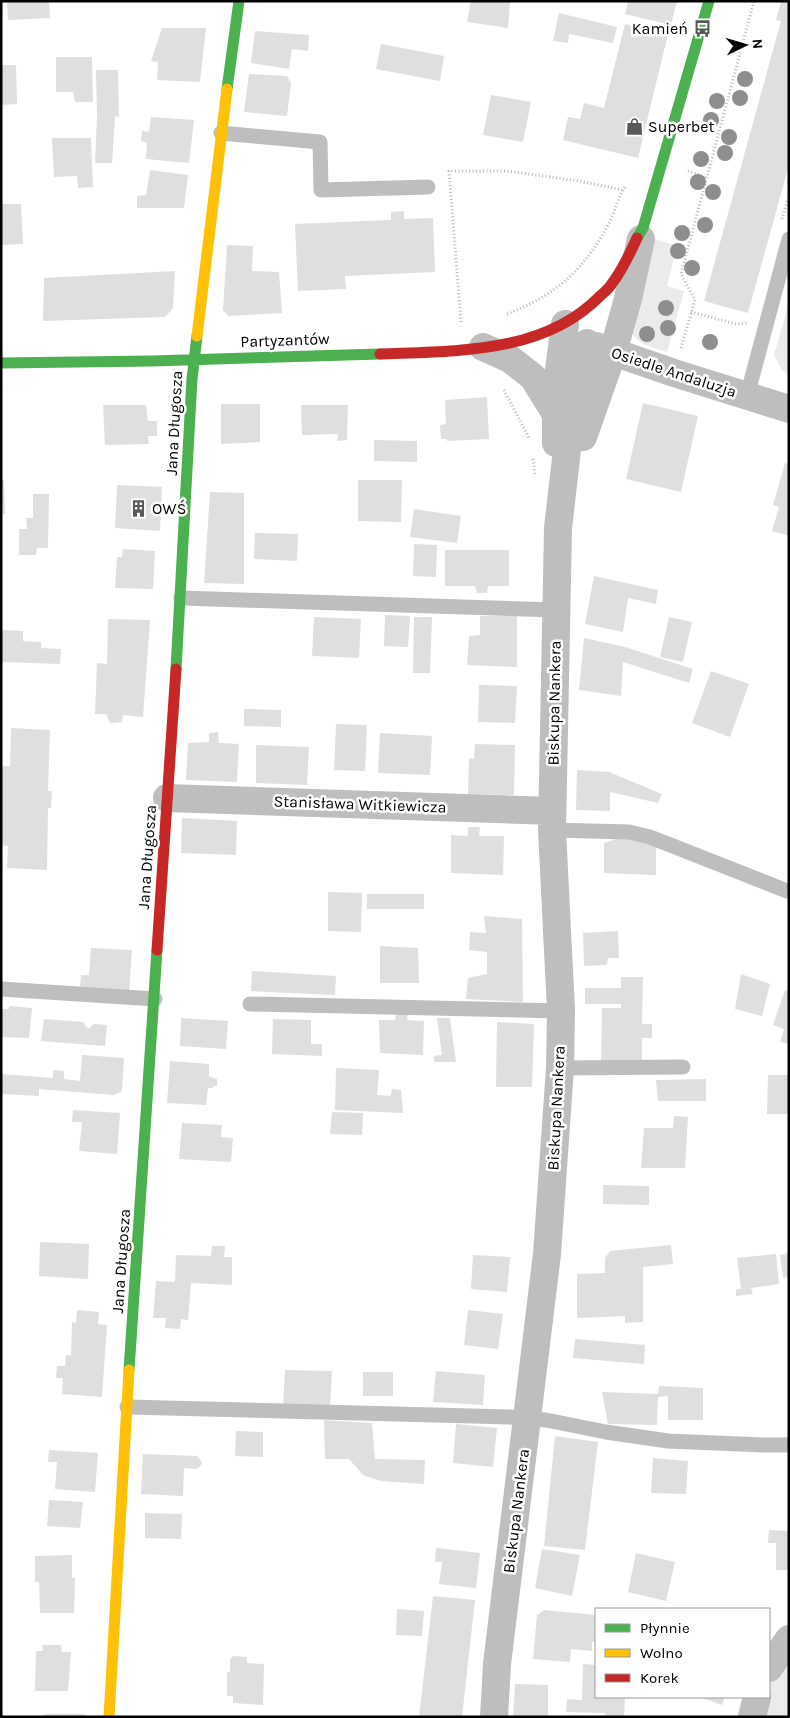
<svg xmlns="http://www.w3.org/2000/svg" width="790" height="1718" font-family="Karla,sans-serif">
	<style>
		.green { fill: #ebebeb }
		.building { fill: #dfdfdf }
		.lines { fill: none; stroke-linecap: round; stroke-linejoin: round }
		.path { stroke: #b9b9b9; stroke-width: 3; stroke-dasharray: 1 2.5; stroke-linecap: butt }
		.lane { stroke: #bebebe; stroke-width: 15 }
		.street { stroke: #bebebe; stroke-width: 28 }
		.fast { stroke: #4caf50; stroke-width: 11 }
		.slow { stroke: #ffc107; stroke-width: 11 }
		.jam { stroke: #c62828; stroke-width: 11 }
		.tree { fill: #8e8e8e }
		.labels { text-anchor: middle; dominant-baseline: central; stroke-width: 5; stroke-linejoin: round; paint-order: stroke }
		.poi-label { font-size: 16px; fill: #000; stroke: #fff; text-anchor: start }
		.street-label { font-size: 16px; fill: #000; stroke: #fff }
	</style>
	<rect width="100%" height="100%" fill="#fff"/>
	<!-- green -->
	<path class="green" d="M655,239L677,246L667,286L684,291L667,352C653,347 636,345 631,330Z
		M789,303V374L782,371L774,355Z
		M789,1651V1717H759L769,1697V1687L773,1678Z"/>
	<!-- building -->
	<path class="building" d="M7,1H49L50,18L8,20Z
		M471,1L510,2L508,28L467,22Z
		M628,1H677L671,25L625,14Z
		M781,1H789V165L748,313L704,301L781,21L776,20Z
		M559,13L617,27L613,43L569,34L568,43L553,41Z
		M625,24L668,34L638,158L563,140L568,117L580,119L584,103L604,108Z
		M162,28H206L200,82L157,80L158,62L151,61Z
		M255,31L309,35L308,51L292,49L289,69L251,63Z
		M381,44L444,56L440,81L376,69Z
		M56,57H92L93,102H75L73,92H56Z
		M1,65H16L17,104L1,105Z
		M96,70H118L119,117L115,116L112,163H95L97,116Z
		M249,74L287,76L291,83L287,116L244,112Z
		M491,95L531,102L523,142L483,135Z
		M151,117L194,120L189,163L146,159L147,143L141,141L142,131L149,132Z
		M52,138H91L93,187L78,188L77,176L54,177Z
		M150,170L188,175L184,208H137V196L146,195Z
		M1,204H21L23,244L1,245Z
		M404,211V219L433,218L435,272L345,276L346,289L298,291L295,224L391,220V212Z
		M227,245L253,246L252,271L279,272L282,313L228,316L223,310Z
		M175,271L173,308L165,317L43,321L44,278Z
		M487,397L489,439L447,441V439H441L440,425L446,424L445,400Z
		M643,403L698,416L681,492L626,479Z
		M221,404H260V442L221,444Z
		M103,405H146L148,421H157V436H148L149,444L105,445Z
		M301,405H348L347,440L337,441L338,434L302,435Z
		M374,440L417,441V462L374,461Z
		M785,463L789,464V536L772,531L779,507L773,505Z
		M1,480H4L5,514H1Z
		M358,480H402L401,522L358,521Z
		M117,485L162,487L160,531L115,528Z
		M210,492L244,493V584L204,583Z
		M33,494H49L48,548H37L36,555H19V529H27L26,518H33Z
		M414,509L461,516L457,543L410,537Z
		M255,533L298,534L297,561L254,559Z
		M414,544L437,545L436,577L413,576Z
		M123,549L155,551L153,589L115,588L117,557H122Z
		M445,550H509V586H488L487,593H477L475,586H445Z
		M594,576L658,590L656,604L628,598L623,632L585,624Z
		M385,615L410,616L408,647L384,646Z
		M480,616H517V667L467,665L469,636L480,635Z
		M314,617L361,619L359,658L312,656Z
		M414,617H432L430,673H413Z
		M669,617L692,622L683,662L660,657Z
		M108,619L150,620L143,717L123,715L122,722L110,723L106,714H95L97,663L107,664Z
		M1,630L23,631V641L41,642V648L61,649L60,664L1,662Z
		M584,638L625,647L693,669L689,683L623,662L621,696L579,690Z
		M711,671L749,684L730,737L692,723Z
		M479,685L517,686L515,723L478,722Z
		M244,709L281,710V727L244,726Z
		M336,724L367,725L365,771L334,770Z
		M11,728L50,730L48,791H52L51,808H48L47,870L7,868L8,846L1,845V766H10Z
		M218,732L219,743L239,744L237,782L186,780L188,743L209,742V733Z
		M380,733L432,736L430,775L378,773Z
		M475,744L515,745L514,795L468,794L469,758L474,759Z
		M256,745L309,747L307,785L256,783Z
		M577,770L609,772L662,794L658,803L610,792V811L576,810Z
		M182,818L237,821L236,855L181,853Z
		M468,827H480L479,836H504L503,875L451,873V835L468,836Z
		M619,838L656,844V875L604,873V843Z
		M328,892L362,893L361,932L328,931Z
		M367,894H424V909H367Z
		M484,916L522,919L523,1002L466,999L468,978L487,974V952L469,950L470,932L486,933Z
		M618,931L619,958H608L607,965L584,966L583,933Z
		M380,946L418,948L419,983H380Z
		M91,948L132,950L129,992L80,988L81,975H89Z
		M252,971L336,976L335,995L251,991Z
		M741,974L770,984L762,1016L735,1009Z
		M621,977H643L642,1024H652V1038H642V1062H601L602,1008H621V1004H585V988H621Z
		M785,990L789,991V1044L780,1042L784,1029L773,1025Z
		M9,1006L32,1008L29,1038L1,1037V1009H9Z
		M396,1013H408L407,1020L424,1021L423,1055L380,1053L379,1020H395Z
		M181,1018L228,1021L226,1049L180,1046Z
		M437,1018H450L456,1062H434V1056L442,1055Z
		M44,1019L83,1022L88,1029L94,1024L107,1025L105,1046L41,1041Z
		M273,1019L311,1020V1044H322V1056L272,1054Z
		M497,1022L534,1024L532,1087H496Z
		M82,1055L124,1058L122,1091L114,1095L39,1089V1096L1,1094V1074L53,1078V1070L64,1071V1079L80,1081Z
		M170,1061L209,1064V1076L217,1079V1086H213V1088H208L206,1105L167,1103Z
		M336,1068L379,1070L377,1095L391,1096L392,1089L401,1090L403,1113L335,1110Z
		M768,1075H789V1114H767Z
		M706,1079V1101H658L656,1080Z
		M73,1110L120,1113L117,1154L79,1151L82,1122H72Z
		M332,1112L363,1113L362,1135L330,1134Z
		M674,1116L688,1117L685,1168H641L644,1128H673Z
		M182,1123L222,1125L221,1137L233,1138L231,1162L179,1159Z
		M603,1185L649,1186V1205L603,1204Z
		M40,1242L89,1244L88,1279L39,1276Z
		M671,1245L673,1264L643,1267V1322L625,1323V1316L577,1318V1274L605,1273V1258L610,1251Z
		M212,1246H225L224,1257H232V1285L191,1283L188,1320L181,1319L180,1329L165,1328L166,1318H153L156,1281L175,1282L176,1255L211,1256Z
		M789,1253V1277L783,1278L780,1255Z
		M776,1254L779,1284L751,1288L753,1294L736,1296V1289H741L737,1258Z
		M473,1255L510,1257L507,1292L471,1289Z
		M77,1310L99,1312L98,1324L107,1325L102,1397L62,1394L63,1378H56L57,1366H65L66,1355L71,1356L72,1322L76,1323Z
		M468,1310L503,1314L498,1349L464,1345Z
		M575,1339L645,1345L644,1364L573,1358Z
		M285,1370L332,1371L330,1408L283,1406Z
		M436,1371L485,1375L483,1405L433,1402Z
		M363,1372H393V1396H363Z
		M659,1386L703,1388V1420H668V1396L658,1397L657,1425L608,1424L602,1392L658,1394Z
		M324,1420L372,1423L375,1459L425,1460L424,1484L381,1481L363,1475L349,1459H325Z
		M456,1424L497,1428L493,1467L453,1463Z
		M236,1431L263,1432V1457L235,1456Z
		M555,1436L598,1442L585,1550L544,1546Z
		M49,1450L98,1453L95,1492L55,1489L57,1462H48Z
		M143,1454L197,1456L200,1459L202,1464L197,1469L184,1468L183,1496L141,1494Z
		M653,1458L688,1461L686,1494L651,1493Z
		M49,1500L83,1502L80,1528L47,1526Z
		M145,1513L182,1514L181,1539L145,1538Z
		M769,1530L789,1531V1570H776V1543H768Z
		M436,1548L480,1553L476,1588L439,1584L442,1562H435Z
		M542,1549L580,1555L572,1596L535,1588Z
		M636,1553L675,1562L666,1601L628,1592Z
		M72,1555V1578H75L74,1613H40L39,1582H35V1556Z
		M433,1596L475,1600L462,1717H419Z
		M397,1609L424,1611L422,1636L396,1635Z
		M544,1610L596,1615V1642H592V1651L571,1649L570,1662L533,1659L537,1615Z
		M42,1645H61L62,1652H71L68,1691H35L36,1651H43Z
		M233,1656L247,1657V1663L264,1664L263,1705L233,1703V1696H227V1672H230V1659Z
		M583,1664L596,1665V1697H625L624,1717H605V1713L566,1712L567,1699L582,1700Z
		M515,1684L548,1685V1717H513Z
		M699,1697H725L722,1705Z
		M44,1714H85V1717H44Z"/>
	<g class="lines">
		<!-- path -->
		<path class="path" d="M688,171L707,178
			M782,219L789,196
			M691,312L736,324L747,323
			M507,314C557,295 586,268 610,221C616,210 618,196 626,186
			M461,322L449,171H507L579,181L623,190
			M681,348L695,300L681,274L754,1
			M504,390L529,438
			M533,459L535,475"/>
		<!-- lane -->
		<path class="lane" d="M221,133L320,142L321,190L428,187
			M747,396L789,239
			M181,598L556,610
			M552,830L629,832L650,837L787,891
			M1,989L155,999
			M250,1004L561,1011
			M560,1068L683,1067
			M127,1407L510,1417L546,1420L606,1432L668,1441L763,1445H789"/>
		<!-- street -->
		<path class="street" d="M596,346L674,373L789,409
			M483,347L510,359L533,377L556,414
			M583,437L613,352L628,299L641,239
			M556,443V393L565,324
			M167,798L552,811
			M769,1668L789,1639
			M494,1717L497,1664L547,1254L560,1068L561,1011L552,830L558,528L567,450L587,343
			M752,1717L757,1697"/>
		<!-- fast -->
		<path class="fast" d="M227,89L239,1
			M637,238L643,228L709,1
			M1,363L152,361L380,354
			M176,669L192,379L197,336
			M129,1370L157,950"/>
		<!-- slow -->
		<path class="slow" d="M197,336L227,89
			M109,1717L129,1370"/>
		<!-- jam -->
		<path class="jam" d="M380,354C455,351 544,354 600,296C605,292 610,287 613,282C623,269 630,253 637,238
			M157,950L176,669"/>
	</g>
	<!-- trees -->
	<g class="tree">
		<circle cx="745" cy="79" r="8"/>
		<circle cx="740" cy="98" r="8"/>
		<circle cx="717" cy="101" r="8"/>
		<circle cx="711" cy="120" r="8"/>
		<circle cx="729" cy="137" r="8"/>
		<circle cx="725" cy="153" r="8"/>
		<circle cx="701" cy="159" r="8"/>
		<circle cx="698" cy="182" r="8"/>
		<circle cx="713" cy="192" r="8"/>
		<circle cx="705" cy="225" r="8"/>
		<circle cx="682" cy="233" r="8"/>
		<circle cx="678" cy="251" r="8"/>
		<circle cx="692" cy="268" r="8"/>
		<circle cx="666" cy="308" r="8"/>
		<circle cx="668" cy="328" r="8"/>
		<circle cx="647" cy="334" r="8"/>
		<circle cx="710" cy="342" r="8"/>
	</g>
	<!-- icons -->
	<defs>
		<symbol id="bus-bare" viewBox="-9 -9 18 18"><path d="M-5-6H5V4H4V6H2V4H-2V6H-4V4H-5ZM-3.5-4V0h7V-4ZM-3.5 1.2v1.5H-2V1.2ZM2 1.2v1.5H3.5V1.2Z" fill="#595959" stroke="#fff" stroke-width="2.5" paint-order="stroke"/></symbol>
		<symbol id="shop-bare" viewBox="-9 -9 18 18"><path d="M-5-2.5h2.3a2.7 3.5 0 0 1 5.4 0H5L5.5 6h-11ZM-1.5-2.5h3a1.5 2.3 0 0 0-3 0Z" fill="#595959" stroke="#fff" stroke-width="2.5" paint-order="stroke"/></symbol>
		<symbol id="building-bare" viewBox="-9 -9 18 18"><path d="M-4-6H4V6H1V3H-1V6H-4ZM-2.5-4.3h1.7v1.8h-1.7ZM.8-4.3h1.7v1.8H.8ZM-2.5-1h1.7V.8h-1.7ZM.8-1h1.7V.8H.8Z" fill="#595959" stroke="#fff" stroke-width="2.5" paint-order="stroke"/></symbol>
	</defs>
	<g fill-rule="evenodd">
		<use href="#bus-bare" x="690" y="16" width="25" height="25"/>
		<use href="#shop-bare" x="622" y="114" width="25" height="25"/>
		<use href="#building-bare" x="126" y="496" width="25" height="25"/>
	</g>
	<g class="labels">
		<!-- poi labels -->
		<g class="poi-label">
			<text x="688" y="28" text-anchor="end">Kamień</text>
			<text x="648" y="126">Superbet</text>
			<text x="152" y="508">OWŚ</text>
		</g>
		<!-- street labels -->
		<g class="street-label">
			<text transform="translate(285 340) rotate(-2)">Partyzantów</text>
			<text transform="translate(674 372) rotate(18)">Osiedle Andaluzja</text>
			<text transform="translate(174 423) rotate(-87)">Jana Długosza</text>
			<text transform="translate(554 703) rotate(-89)">Biskupa Nankera</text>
			<text transform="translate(360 804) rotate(2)">Stanisława Witkiewicza</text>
			<text transform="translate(147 857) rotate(-86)">Jana Długosza</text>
			<text transform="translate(556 1108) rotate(-87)">Biskupa Nankera</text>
			<text transform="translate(121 1261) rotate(-86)">Jana Długosza</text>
			<text transform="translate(516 1511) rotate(-83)">Biskupa Nankera</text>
		</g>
	</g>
	<!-- border -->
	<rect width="790" height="1718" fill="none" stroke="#000000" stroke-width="5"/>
	<!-- legend -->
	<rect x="595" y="1608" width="175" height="90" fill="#ffffff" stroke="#999999"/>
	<rect x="605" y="1624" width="25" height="8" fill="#4caf50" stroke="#999999"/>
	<text x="640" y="1633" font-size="15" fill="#000000">Płynnie</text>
	<rect x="605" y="1649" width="25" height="8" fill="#ffc107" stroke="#999999"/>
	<text x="640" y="1658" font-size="15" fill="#000000">Wolno</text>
	<rect x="605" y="1674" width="25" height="8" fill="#c62828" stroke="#999999"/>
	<text x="640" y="1683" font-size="15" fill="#000000">Korek</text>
	<!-- north arrow -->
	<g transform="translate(745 45) rotate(85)" stroke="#ffffff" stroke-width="4" paint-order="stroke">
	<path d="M0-4L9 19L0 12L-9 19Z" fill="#000000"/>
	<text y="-8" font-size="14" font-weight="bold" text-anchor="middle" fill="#000000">N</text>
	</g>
</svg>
